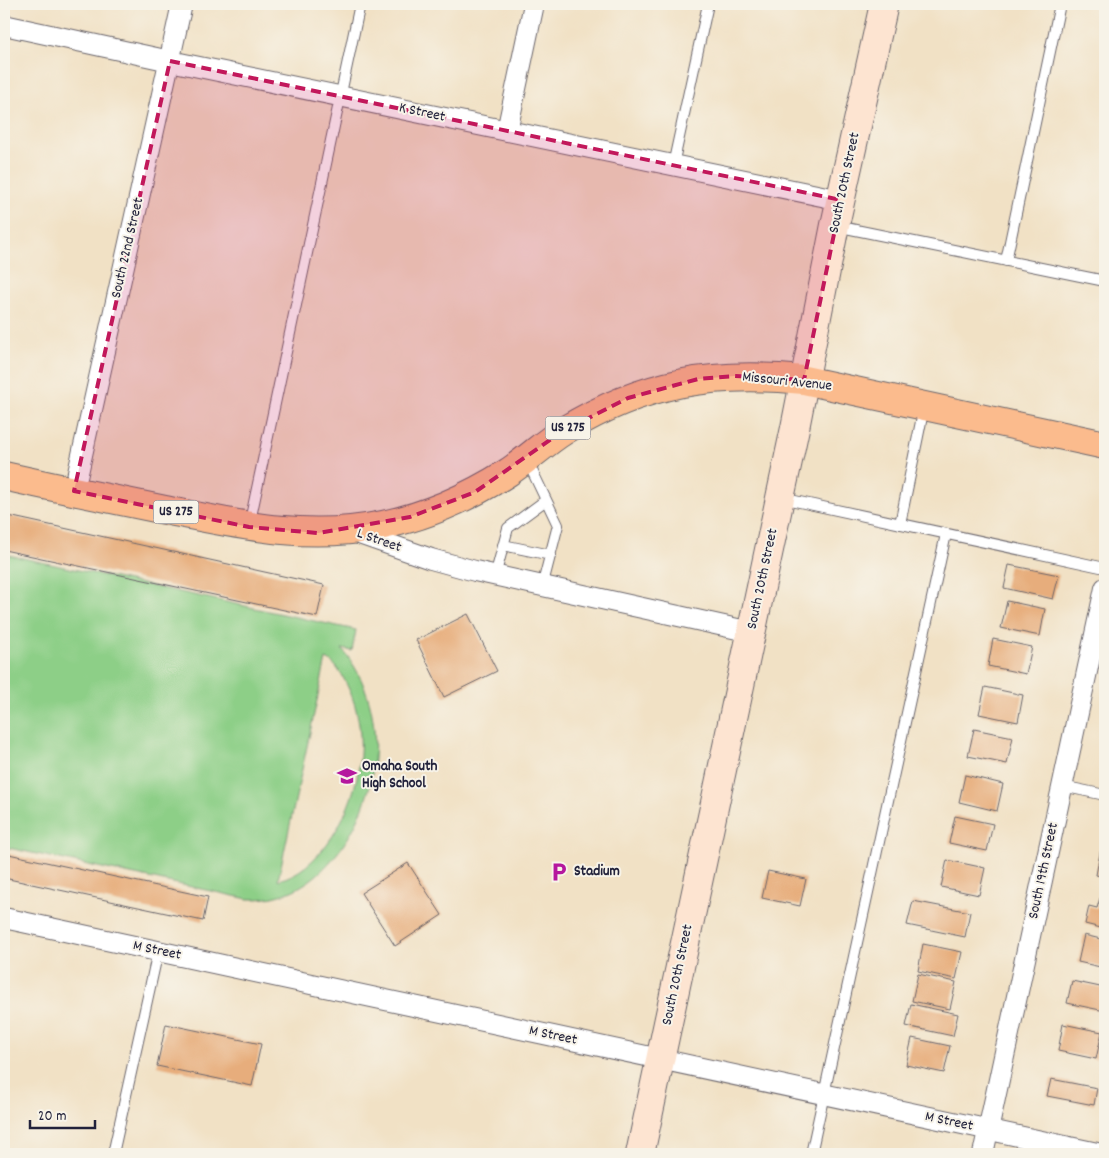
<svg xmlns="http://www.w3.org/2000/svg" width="1109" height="1158" font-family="Dekko,sans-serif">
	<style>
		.green { fill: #8dcf87; stroke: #587861; fill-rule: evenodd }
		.building { fill: #e7ad7b }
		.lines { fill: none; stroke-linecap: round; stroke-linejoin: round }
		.lane-casing { stroke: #6a656b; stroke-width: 12 }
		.street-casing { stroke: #6a656b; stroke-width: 22 }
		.secondary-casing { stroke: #6a656b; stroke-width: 30 }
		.primary-casing { stroke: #6a656b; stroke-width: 30 }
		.lane { stroke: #fff; stroke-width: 10 }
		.street { stroke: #fff; stroke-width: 20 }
		.secondary { stroke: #fde4d1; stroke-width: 28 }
		.primary { stroke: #fbbb8d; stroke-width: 28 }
		.marked { fill: #c2185b; fill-opacity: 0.2; stroke: #c2185b; stroke-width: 4; stroke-dasharray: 10 6; stroke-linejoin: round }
		.labels { text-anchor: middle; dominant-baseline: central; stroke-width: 4; stroke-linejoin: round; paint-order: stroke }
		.shield { fill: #f7f3e8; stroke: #62616f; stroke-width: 1 }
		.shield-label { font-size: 14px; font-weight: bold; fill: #22223b }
		.street-label { font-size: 15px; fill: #22223b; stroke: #f7f3e8 }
		.poi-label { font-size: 15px; font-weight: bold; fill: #22223b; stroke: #f7f3e8; text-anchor: start }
	</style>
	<rect width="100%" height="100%" fill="#f7f3e8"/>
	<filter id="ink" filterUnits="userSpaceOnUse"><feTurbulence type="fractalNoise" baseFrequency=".02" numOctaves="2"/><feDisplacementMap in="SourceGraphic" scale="10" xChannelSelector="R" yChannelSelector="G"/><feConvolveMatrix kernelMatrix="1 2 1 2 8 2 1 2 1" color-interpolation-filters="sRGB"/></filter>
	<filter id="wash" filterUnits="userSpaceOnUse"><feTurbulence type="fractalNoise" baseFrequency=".0096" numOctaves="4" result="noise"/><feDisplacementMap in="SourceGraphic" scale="20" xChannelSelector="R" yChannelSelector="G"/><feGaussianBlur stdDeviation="1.12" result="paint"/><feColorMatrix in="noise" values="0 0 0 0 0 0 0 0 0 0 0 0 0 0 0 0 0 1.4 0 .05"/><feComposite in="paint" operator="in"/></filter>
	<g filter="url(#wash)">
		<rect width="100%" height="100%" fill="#f1e1c5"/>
		<!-- green -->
		<path class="green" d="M4,554L356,630L352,651L342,649C393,710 381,807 329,863C307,887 282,900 248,899L4,847ZM326,659C335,662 342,675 347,685C372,736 360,800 327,844C314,861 299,875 278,880Z"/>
		<g id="blocks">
			<!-- building -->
			<path class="building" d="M4,515L324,585L317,617L4,550Z
				M1009,565L1059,575L1053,599L1004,588Z
				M1007,601L1045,609L1040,636L1001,628Z
				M468,614L497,671L444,697L416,640Z
				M993,639L1032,647L1026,674L988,666Z
				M985,687L1023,695L1018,722L979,714Z
				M974,729L1013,737L1007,764L968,756Z
				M965,775L1003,784L997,811L959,802Z
				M955,816L993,824L987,851L949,843Z
				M1101,848L1105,849V877L1096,875Z
				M4,853L208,897L203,921L4,878Z
				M947,860L985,868L979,895L941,887Z
				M408,863L442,915L395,946L361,893Z
				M768,871L806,879L800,906L762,898Z
				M1100,898L1105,899V929L1085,924L1089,906L1097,908Z
				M913,901L970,912L965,937L907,925Z
				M1084,935L1105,940V968L1078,962Z
				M923,944L962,952L956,979L918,971Z
				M918,974L956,982L950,1009L912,1001Z
				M1072,981L1105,988V1011L1067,1003Z
				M911,1004L958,1014L953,1036L906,1026Z
				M166,1024L261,1044L252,1086L157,1066Z
				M1063,1024L1102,1032L1096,1059L1058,1051Z
				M912,1038L950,1046L944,1073L906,1065Z
				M1051,1079L1097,1088L1094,1105L1047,1096Z"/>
		</g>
	</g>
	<g filter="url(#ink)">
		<use href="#blocks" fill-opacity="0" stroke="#6a656b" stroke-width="1"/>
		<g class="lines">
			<defs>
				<path id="lane" d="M673,165L708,4
					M836,226L1105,281
					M1006,261L1060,4
					M527,460L558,525L542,587
					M781,498L1105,568
					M900,524L924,407
					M249,526L360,4
					M503,545L551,555
					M495,576L508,528L546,500
					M1062,786L1105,795
					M113,1154L158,951
					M811,1154L946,534"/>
				<path id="street" d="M4,25L170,61L841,200
					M507,131L534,4
					M74,491L182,4
					M351,531L431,559L475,571L751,632
					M4,918L1102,1154
					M983,1154L1105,588"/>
				<path id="secondary" d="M640,1154L795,428L835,225L884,4"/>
				<path id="primary" d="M4,476C57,488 111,499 165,510C239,525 307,541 383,525C426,516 469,497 507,473C527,460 544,443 565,430C644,382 712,371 804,380L1105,445"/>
			</defs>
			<!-- lane casing -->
			<use href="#lane" class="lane-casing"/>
			<!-- street casing -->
			<use href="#street" class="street-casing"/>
			<!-- secondary casing -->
			<use href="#secondary" class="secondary-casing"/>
			<!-- primary casing -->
			<use href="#primary" class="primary-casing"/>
			<!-- lane -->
			<use href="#lane" class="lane"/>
			<!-- street -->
			<use href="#street" class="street"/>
			<!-- secondary -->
			<use href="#secondary" class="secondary"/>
			<!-- primary -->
			<use href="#primary" class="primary"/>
		</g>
	</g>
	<!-- marked area -->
	<path class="marked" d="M170,61L841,200L804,380L735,376L698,379L628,398L563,431L475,492L410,517L318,533L249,527L74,491Z"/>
	<!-- icons -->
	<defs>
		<symbol id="school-bare" viewBox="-9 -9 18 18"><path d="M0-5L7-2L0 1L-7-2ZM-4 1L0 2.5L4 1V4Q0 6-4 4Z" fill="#b5179e" stroke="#f7f3e8" stroke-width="2.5" paint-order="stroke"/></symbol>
		<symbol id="parking-bare" viewBox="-9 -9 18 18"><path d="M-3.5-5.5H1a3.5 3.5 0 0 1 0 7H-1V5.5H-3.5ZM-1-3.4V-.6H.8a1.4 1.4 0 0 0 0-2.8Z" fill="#b5179e" stroke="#f7f3e8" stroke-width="2.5" paint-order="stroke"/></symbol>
	</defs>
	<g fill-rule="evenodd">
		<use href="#school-bare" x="333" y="762" width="28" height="28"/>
		<use href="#parking-bare" x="545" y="858" width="28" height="28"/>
	</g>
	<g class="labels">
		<!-- shield labels -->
		<g class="shield">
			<rect x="545.5" y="416.5" width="45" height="23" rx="4"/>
			<rect x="153.5" y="500.5" width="45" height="23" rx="4"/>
		</g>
		<g class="shield-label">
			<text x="568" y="428">US 275</text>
			<text x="176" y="512">US 275</text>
		</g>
		<!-- street labels -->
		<g class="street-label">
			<text transform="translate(422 113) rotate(12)">K Street</text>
			<text transform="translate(845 183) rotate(-78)">South 20th Street</text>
			<text transform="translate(128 248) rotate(-77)">South 22nd Street</text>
			<text transform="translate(787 382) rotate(6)">Missouri Avenue</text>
			<text transform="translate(379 541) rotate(19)">L Street</text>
			<text transform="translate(763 579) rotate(-78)">South 20th Street</text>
			<text transform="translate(1044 871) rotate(-78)">South 19th Street</text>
			<text transform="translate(157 951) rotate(12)">M Street</text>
			<text transform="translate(678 975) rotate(-78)">South 20th Street</text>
			<text transform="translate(553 1036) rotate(12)">M Street</text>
			<text transform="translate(949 1122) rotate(12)">M Street</text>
		</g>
		<!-- poi labels -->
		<g class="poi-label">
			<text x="362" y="767">Omaha South<tspan x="362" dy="17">High School</tspan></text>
			<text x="574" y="872">Stadium</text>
		</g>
	</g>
	<!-- margin -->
	<rect width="1109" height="1158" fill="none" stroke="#f7f3e8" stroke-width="20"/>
	<!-- scale -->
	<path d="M30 1120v8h65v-8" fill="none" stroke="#22223b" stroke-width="2.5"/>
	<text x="38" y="1120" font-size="15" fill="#22223b" stroke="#f7f3e8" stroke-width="4" paint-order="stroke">20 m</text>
</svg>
